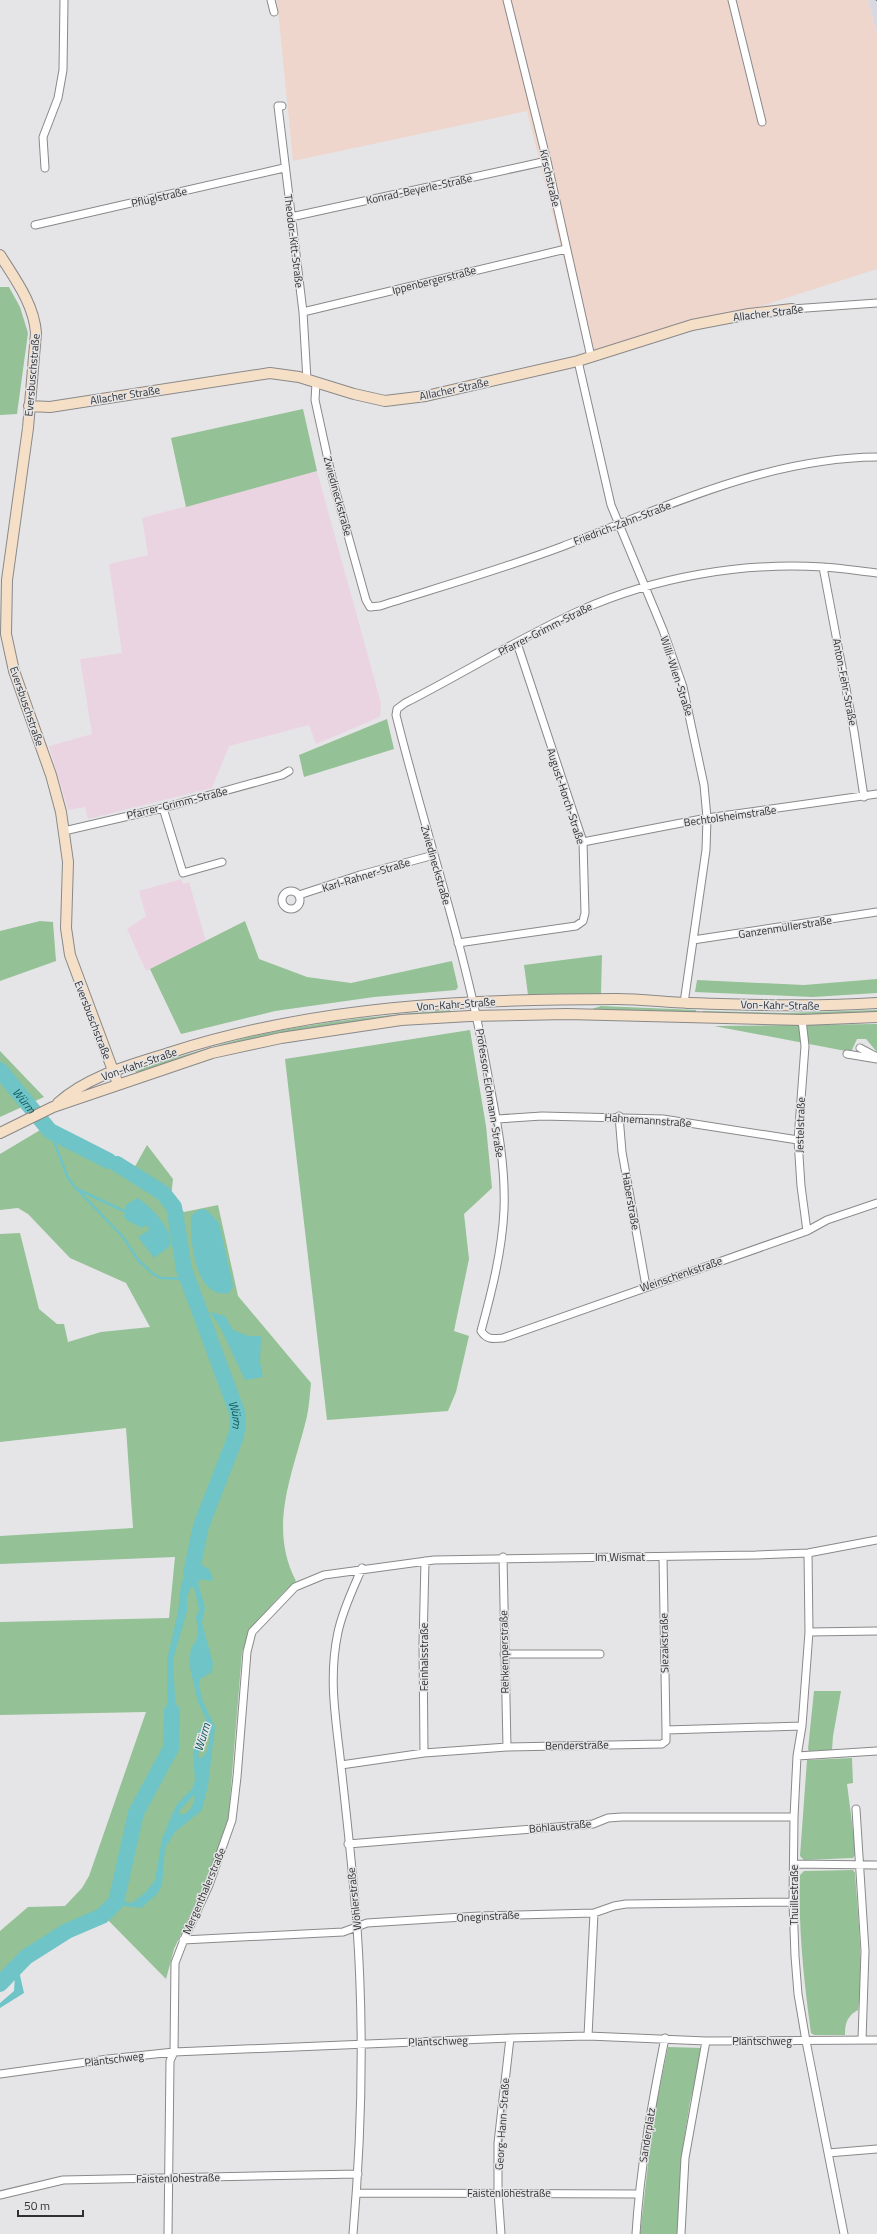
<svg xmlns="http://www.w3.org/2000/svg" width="877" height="2234" font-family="'Titillium Web',sans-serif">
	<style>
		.built { fill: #d7d8e1 }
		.industrial { fill: #eed6cd }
		.education { fill: #ebd4e1 }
		.green { fill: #94c195 }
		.water { fill: #6fc4c7; fill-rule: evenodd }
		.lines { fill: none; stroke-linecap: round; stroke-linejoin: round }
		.stream { stroke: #6fc4c7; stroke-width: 2.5 }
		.river { stroke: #6fc4c7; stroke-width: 16 }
		.street-casing { stroke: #89898a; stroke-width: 9 }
		.secondary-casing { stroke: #89898a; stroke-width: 12 }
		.street { stroke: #fff; stroke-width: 7 }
		.secondary { stroke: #f6dfc7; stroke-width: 10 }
		.rail { stroke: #7c7c7d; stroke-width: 2.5; stroke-dasharray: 5 5; stroke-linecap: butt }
		.labels { text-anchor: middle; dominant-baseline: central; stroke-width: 3; stroke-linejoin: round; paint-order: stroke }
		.street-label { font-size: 11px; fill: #313132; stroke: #e5e5e7 }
		.water-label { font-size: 12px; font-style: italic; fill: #105a5d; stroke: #e5e5e7 }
	</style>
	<rect width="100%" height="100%" fill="#e5e5e7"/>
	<!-- built -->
	<path class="built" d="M868,0H877V33Z"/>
	<!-- industrial -->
	<path class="industrial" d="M277,0H868L877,34V269L589,361L527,111L293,161Z"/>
	<!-- education -->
	<path class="education" d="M317,471L381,703L380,717L316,744L309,725L229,746L212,788L88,819L85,807L68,810L49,746L92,734L80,659L122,653L109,564L148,555L142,518Z
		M181,879L183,884L189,882L206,941L146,971L127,929L146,916L139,891Z"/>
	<!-- green -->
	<path class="green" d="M0,287H9L20,307L28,333L17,414L0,415Z
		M303,409L317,471L186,507L171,438Z
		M387,719L394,749L304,777L299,755Z
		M40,921L53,922L56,961L0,981V931Z
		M245,921L259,959L307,977L351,983L452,961L458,987L456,990L374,997L275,1011L181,1034L150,969Z
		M602,955L601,994L528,995L524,965Z
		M877,979V993L813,997L695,992L697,980L804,985Z
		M601,1006L696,1010V1014L499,1013L498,1010H589Z
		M450,1010L451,1012L361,1021L352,1026L250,1041L138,1076L135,1071C173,1058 210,1047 249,1037C315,1022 383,1015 450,1010Z
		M877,1010V1014H703V1011L785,1013Z
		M877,1024V1052L866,1039H857L851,1052L714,1026Z
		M470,1030L486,1126L492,1188L464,1214L469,1259L454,1331L469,1336L456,1392L448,1411L327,1420L285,1059Z
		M0,1051L44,1097L0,1117Z
		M52,1123L77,1143L133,1170L147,1145L173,1179L171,1197L184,1212L218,1205L238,1296L311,1383C310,1394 309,1406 307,1416C294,1472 267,1525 296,1581C273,1602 253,1623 242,1652L228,1824L211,1870L174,1949L166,1979L104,1916L71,1931L25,1959L0,1985V1931L28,1907L65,1906L82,1888L89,1876L146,1712L0,1715V1622L169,1618L175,1557L0,1564V1536L133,1528L126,1428L0,1442V1234L20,1233L39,1309L57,1324H64L68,1342L101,1332L150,1327L126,1283L70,1258L28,1214L18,1208L0,1210V1154Z
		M814,1691H841L833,1736L832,1750L809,1751L808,1749Z
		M852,1758L853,1783L847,1784L856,1853L853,1858L804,1860L800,1856L807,1760Z
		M853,1870L855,1873C858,1919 864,1965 858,2010C847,2016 845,2023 845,2035H814L811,2033C804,1981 798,1928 800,1875L804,1871Z
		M668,2047L703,2048L690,2102L682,2152L678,2234H640L653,2121Z"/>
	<!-- water -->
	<path class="water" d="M137,1198C149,1204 175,1231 170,1246L154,1258L138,1237L149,1230L147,1225L142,1228L128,1221L124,1217L126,1205Z
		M200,1209L207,1210L219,1223L232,1281L233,1287L229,1293C194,1300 190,1238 191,1216Z
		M210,1312L225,1316L233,1330L248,1336H261L260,1362L263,1377L245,1380L221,1329Z
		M190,1552L201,1555V1565L209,1569L213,1579L210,1581L202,1579L198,1583L205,1608L202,1623L213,1663L212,1672L200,1679L199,1685L203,1702L215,1727L208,1785L202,1810L175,1832L165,1848L162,1885L157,1894L141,1908L117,1905L119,1901L132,1903L146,1892L155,1880L162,1839L173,1812L178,1803L192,1789L195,1780L193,1754L197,1734L205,1722V1717L198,1702L189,1663L191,1648L196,1641L198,1631L196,1617L199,1609L194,1588L191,1587L187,1598V1611L173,1660L177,1731H168L167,1660L178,1612L181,1584L187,1570ZM208,1732C211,1740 208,1755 200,1759L198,1754ZM193,1796H195C193,1806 191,1812 181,1815L179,1811Z
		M19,1971L24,1993L0,2008V2003L14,1991L15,1975Z"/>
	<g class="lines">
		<!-- stream -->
		<path class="stream" d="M50,1131L68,1178L74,1186L123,1237L139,1261L153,1274L161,1278L187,1279
			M77,1189L124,1211"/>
		<!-- river -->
		<g class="river">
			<path id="s1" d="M0,1070L50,1131L109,1161"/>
			<path id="s2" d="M117,1164L163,1193L174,1207L184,1269L237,1412L238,1424L236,1436L201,1526L191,1574"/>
			<path d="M0,1984L26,1957L67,1931L102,1916L116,1902L136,1813L171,1748L172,1711"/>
		</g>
		<defs>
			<path id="street" d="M271,0L274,12
				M507,0L547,161L591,357
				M732,0L762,122
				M282,106H278L303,312L307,380
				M45,168L43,137L58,98L63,70L64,0
				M291,217L547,161
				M35,225L284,168
				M792,309L877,303
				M303,312L566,249
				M578,361L611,505L663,630L683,687L704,785L707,818L706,850L684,1003
				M316,383L315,400L332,478L366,600L370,607L380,606C440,587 502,569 561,547C663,508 766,458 877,457
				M823,567L854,731L864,797
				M877,573C859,571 841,568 823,567C742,562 655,577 581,610C521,637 464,673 405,703L397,709L396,715C425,832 465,947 486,1065C495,1113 506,1161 504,1210C502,1251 492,1291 481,1331C487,1340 493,1339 503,1338L807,1231L827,1220L877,1203
				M163,808L183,873L222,862
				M64,831L163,808L282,775L289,771
				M583,842L707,818L877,794
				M282 900a9 9 0 1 1 18 0a9 9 0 1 1-18 0Z
				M299,895L360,875L434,855
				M693,940L877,912
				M458,943L576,926L583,921L585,913L583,842L517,643
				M802,1020L805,1046L798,1140L801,1186L807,1231
				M860,1048L877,1057
				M847,1054L877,1059
				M619,1116L622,1152L646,1286
				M497,1119L542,1116L663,1119L798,1140
				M808,1553L809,1632L802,1726L797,1756L794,1817L793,1902L795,1956L798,1994L806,2041L844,2234
				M503,1557L507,1747
				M663,1557L666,1730
				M809,1632L877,1631
				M504,1654H600
				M424,1753L423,1644L425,1561
				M797,1756L877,1751
				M341,1765L424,1753L507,1747L662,1744L666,1741V1730L802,1726
				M856,1809L865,1951L862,2040
				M348,1844L593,1824L608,1818L622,1817H794
				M794,1864L877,1865
				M183,1940L343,1932L367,1923L479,1916L594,1913L614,1906L626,1904L793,1902
				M588,2036L594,1913
				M0,2074L108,2059L174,2052L510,2038L588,2036L706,2041L877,2040
				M828,2153L877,2149
				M357,2193L638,2194
				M0,2195L63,2180L358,2174
				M168,2234L170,2061L174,2052L175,1963L185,1937L209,1885L232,1820L237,1777L247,1652L252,1632L295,1587L324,1575L434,1560L756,1555L808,1553L877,1540
				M353,2234C362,2132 364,2029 357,1927C353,1873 347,1819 341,1766C336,1719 328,1679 338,1632C343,1609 353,1589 362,1568
				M501,2234L498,2192V2143L510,2038
				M636,2234C640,2168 652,2103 665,2038
				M681,2234L685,2158L706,2041"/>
			<path id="secondary" d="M0,255C15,279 34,304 36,333L28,428L7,580L6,634L14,671L51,775L61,812L68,862L66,928L70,955L118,1084
				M29,406L50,407L270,373L299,377L354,394L385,401L426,396L578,361L692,325L749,314L792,309
				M58,1103C89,1075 132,1065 172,1052C315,1006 467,999 617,999C640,999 664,1002 688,1003C751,1005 814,1007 877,1003
				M0,1133L53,1107L212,1053L281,1038L401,1020L470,1016L567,1014L802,1020L877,1017"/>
		</defs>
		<!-- street casing -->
		<use href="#street" class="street-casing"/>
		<!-- secondary casing -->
		<use href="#secondary" class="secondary-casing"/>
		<!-- street -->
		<use href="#street" class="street"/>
		<!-- secondary -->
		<use href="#secondary" class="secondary"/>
		<!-- rail -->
		<path class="rail" d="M877,0V1"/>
	</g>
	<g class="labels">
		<!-- street labels -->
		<g class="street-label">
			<text transform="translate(550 178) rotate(77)">Kirschstraße</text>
			<text transform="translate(419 189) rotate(-12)">Konrad-Beyerle-Straße</text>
			<text transform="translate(159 197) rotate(-13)">Pflüglstraße</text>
			<text transform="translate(294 241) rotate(83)">Theodor-Kitt-Straße</text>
			<text transform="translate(434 280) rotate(-14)">Ippenbergerstraße</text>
			<text transform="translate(768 313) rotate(-7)">Allacher Straße</text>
			<text transform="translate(32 375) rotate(-85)">Eversbuschstraße</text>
			<text transform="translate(454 389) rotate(-12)">Allacher Straße</text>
			<text transform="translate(125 395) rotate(-9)">Allacher Straße</text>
			<text transform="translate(338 496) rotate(75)">Zwiedineckstraße</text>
			<text transform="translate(622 523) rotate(-21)">Friedrich-Zahn-Straße</text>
			<text transform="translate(545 629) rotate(-27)">Pfarrer-Grimm-Straße</text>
			<text transform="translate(677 676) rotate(72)">Willi-Wien-Straße</text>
			<text transform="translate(845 682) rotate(79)">Anton-Fehr-Straße</text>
			<text transform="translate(27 706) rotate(71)">Eversbuschstraße</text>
			<text transform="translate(566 796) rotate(72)">August-Horch-Straße</text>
			<text transform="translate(177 803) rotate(-14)">Pfarrer-Grimm-Straße</text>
			<text transform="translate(730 816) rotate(-8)">Bechtolsheimstraße</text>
			<text transform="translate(436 865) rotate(74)">Zwiedineckstraße</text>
			<text transform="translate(366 875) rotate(-17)">Karl-Rahner-Straße</text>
			<text transform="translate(785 927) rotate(-9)">Ganzenmüllerstraße</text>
			<text transform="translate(456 1004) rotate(-4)">Von-Kahr-Straße</text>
			<text transform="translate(780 1005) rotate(1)">Von-Kahr-Straße</text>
			<text transform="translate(93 1020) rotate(69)">Eversbuschstraße</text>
			<text transform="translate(139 1064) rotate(-19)">Von-Kahr-Straße</text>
			<text transform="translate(490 1093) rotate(81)">Professor-Eichmann-Straße</text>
			<text transform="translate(648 1120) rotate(4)">Hahnemannstraße</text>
			<text transform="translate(800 1125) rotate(-88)">Jestelstraße</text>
			<text transform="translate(631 1201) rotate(80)">Haberstraße</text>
			<text transform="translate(681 1274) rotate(-19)">Weinschenkstraße</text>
			<text x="620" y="1557">Im Wismat</text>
			<text transform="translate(664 1643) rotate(-91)">Slezakstraße</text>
			<text transform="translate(504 1652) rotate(-91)">Rehkemperstraße</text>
			<text transform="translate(424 1657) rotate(-90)">Feinhalsstraße</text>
			<text transform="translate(577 1745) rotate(-1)">Benderstraße</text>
			<text transform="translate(560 1826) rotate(-5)">Böhlaustraße</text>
			<text transform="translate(204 1891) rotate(-67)">Mergenthalerstraße</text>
			<text transform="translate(794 1895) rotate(-90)">Thuillestraße</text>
			<text transform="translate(354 1899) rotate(-96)">Wöhlerstraße</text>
			<text transform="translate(488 1916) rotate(-3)">Oneginstraße</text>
			<text transform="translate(438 2041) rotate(-2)">Pläntschweg</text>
			<text x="762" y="2041">Pläntschweg</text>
			<text transform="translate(114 2059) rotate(-7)">Pläntschweg</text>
			<text transform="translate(502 2124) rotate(-86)">Georg-Hann-Straße</text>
			<text transform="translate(647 2135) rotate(-81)">Sanderplatz</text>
			<text transform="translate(178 2178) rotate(-1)">Faistenlohestraße</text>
			<text x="509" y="2193">Faistenlohestraße</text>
		</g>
		<!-- water labels -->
		<g class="water-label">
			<text stroke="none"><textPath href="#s1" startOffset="39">Würm</textPath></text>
			<text stroke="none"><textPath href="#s2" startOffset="290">Würm</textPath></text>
			<text transform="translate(202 1737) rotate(-73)">Würm</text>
		</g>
	</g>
	<!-- scale -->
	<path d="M18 2210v6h65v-6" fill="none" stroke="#313132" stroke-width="2"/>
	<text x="24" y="2210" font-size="12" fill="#313132" stroke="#e5e5e7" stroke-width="3" paint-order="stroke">50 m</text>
</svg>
